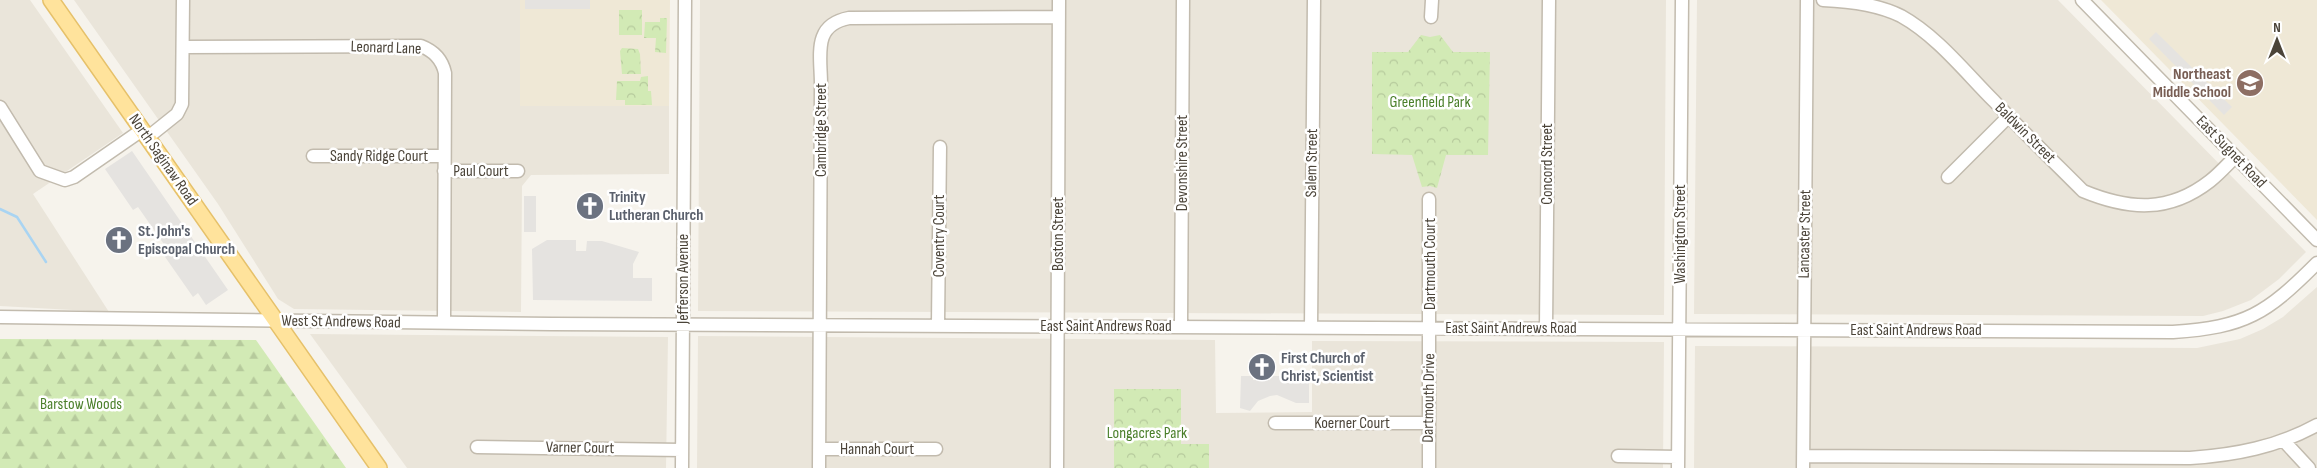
<svg xmlns="http://www.w3.org/2000/svg" width="2317" height="468" font-family="'Sofia Sans Condensed',sans-serif">
	<style>
		.residential { fill: #eae5da }
		.education { fill: #efe8d6 }
		.forest { fill: url(#forest-firs) }
		.park { fill: url(#park-crowns) }
		.parking { fill: #e5e3e0 }
		.lines { fill: none; stroke-linecap: round; stroke-linejoin: round }
		.stream { stroke: #a9d4f2; stroke-width: 2.5 }
		.minor-casing { stroke: #c2bbae; stroke-width: 15 }
		.major-casing { stroke: #e6c16a; stroke-width: 18 }
		.minor { stroke: #fff; stroke-width: 12 }
		.major { stroke: #ffe39c; stroke-width: 15 }
		.labels { text-anchor: middle; dominant-baseline: central; stroke-width: 5; stroke-linejoin: round; paint-order: stroke }
		.street-label { font-size: 16px; fill: #4b4439; stroke: #fff }
		.education-label { font-size: 16px; font-weight: bold; fill: #785e54; stroke: #fff; text-anchor: end }
		.park-label { font-size: 16px; fill: #4a7f2a; stroke: #fff }
		.worship-label { font-size: 16px; font-weight: bold; fill: #5b616d; stroke: #fff; text-anchor: start }
	</style>
	<defs>
		<pattern id="forest-firs" width="22" height="20" patternUnits="userSpaceOnUse" patternTransform="scale(1.25)"><rect width="22" height="20" fill="#d2eab5"/><path d="M5 1l3.5 6h-7zM16 11l3.5 6h-7z" fill="#b6ca9c"/></pattern>
		<pattern id="park-crowns" width="20" height="18" patternUnits="userSpaceOnUse" patternTransform="scale(1.25)"><rect width="20" height="18" fill="#d2eab5"/><path d="M2 6a3 3 0 1 1 6 0M12 15a3 3 0 1 1 6 0" fill="none" stroke="#b6ca9c"/></pattern>
	</defs>
	<rect width="100%" height="100%" fill="#f6f3ec"/>
	<!-- residential -->
	<path class="residential" d="M0,0H30L123,133L33,194L109,312L0,306Z
		M74,0H520V106H669V174L531,175L522,186L521,312L294,309L278,299L273,291L218,204Z
		M700,0H1666L1664,315L698,311Z
		M1697,0H2058L2306,252L2279,279L2251,300L2223,311L2203,316L1694,314Z
		M2317,287V468H1694L1695,346L2197,348L2240,339L2263,329L2283,317Z
		M310,334L668,337L666,468H407Z
		M698,336L1215,340L1216,413L1312,412V341L1664,342L1663,468H697Z"/>
	<!-- education -->
	<path class="education" d="M520,0H670L669,106H520Z
		M2101,0H2317V220L2227,128Z"/>
	<!-- forest -->
	<path class="forest" d="M0,339L256,340L346,468H0Z"/>
	<!-- park -->
	<path class="park" d="M619,10H642V35H619Z
		M660,18H667L666,53L655,52L656,38H644L645,22H660Z
		M1421,35L1430,37L1440,35L1453,52H1490L1488,155H1446L1437,188L1430,186L1422,187L1412,155L1372,154V52H1408Z
		M622,48L638,49L640,54L641,74H622L620,51Z
		M648,76V91H651L652,105H625V100H616L617,81H640L641,77Z
		M1114,389H1181V444H1209V468H1114Z"/>
	<!-- parking -->
	<path class="parking" d="M525,0H590V9H525Z
		M2156,32L2232,107L2224,115L2149,39Z
		M132,151L228,290L206,305L198,293L193,297L163,254L168,250L138,207L133,210L105,169Z
		M524,196H536V232H524Z
		M547,240H576V251H586L587,241H602L639,252L633,264V278H652V301L533,300L532,249Z
		M1283,373H1309V403H1296L1277,395L1270,396L1258,401L1250,411L1240,408L1241,376H1253V380H1270L1271,376H1283Z"/>
	<g class="lines">
		<!-- stream -->
		<path class="stream" d="M0,209L17,217L46,262"/>
		<defs>
			<path id="minor" d="M1823,0C1849,1 1877,4 1901,16C1937,36 1965,72 1994,101C2023,132 2053,161 2083,191C2129,210 2169,213 2210,181C2219,174 2227,165 2235,157
				M2082,0L2317,240
				M1431,17L1432,0
				M183,47L421,46C434,51 442,59 445,73L444,323
				M0,107L40,171L65,180L74,177L142,130
				M147,138L177,114L182,104L183,0
				M313,156H444
				M444,171H518
				M1948,177L2008,117
				M0,317L552,324L2173,332C2246,327 2266,314 2317,263
				M938,324L940,147
				M1181,326L1183,0
				M1311,327L1314,0
				M1546,328L1549,0
				M1275,423H1429
				M2284,441L2309,468
				M477,447L682,450
				M819,449H936
				M1618,456L1678,457
				M1803,456L2190,458C2235,455 2277,447 2317,425
				M682,468L685,0
				M819,468L821,85C821,55 812,25 849,18L1059,17
				M1057,468L1059,0
				M1429,468V199
				M1678,468L1682,0
				M1803,468L1807,0"/>
			<path id="major" d="M51,0L379,468"/>
		</defs>
		<!-- minor casing -->
		<use href="#minor" class="minor-casing"/>
		<!-- major casing -->
		<use href="#major" class="major-casing"/>
		<!-- minor -->
		<use href="#minor" class="minor"/>
		<!-- major -->
		<use href="#major" class="major"/>
	</g>
	<!-- icons -->
	<defs>
		<symbol id="school-disc" viewBox="-11 -11 22 22"><circle r="9.5" fill="#8d6e63" stroke="#fff"/><path d="M0-5L7-2L0 1L-7-2ZM-4 1L0 2.5L4 1V4Q0 6-4 4Z" fill="#fff"/></symbol>
		<symbol id="church-disc" viewBox="-11 -11 22 22"><circle r="9.5" fill="#6b7280" stroke="#fff"/><path d="M-1.2-6h2.4v3.5h3.3v2.4h-3.3V6h-2.4V-.1h-3.3v-2.4h3.3Z" fill="#fff"/></symbol>
	</defs>
	<g fill-rule="evenodd">
		<use href="#school-disc" x="2234" y="67" width="32" height="32"/>
		<use href="#church-disc" x="574" y="190" width="32" height="32"/>
		<use href="#church-disc" x="103" y="224" width="32" height="32"/>
		<use href="#church-disc" x="1246" y="351" width="32" height="32"/>
	</g>
	<g class="labels">
		<!-- street labels -->
		<g class="street-label">
			<text transform="translate(386 48) rotate(2)">Leonard Lane</text>
			<text transform="translate(821 130) rotate(-90)">Cambridge Street</text>
			<text transform="translate(2025 133) rotate(45)">Baldwin Street</text>
			<text transform="translate(2231 152) rotate(46)">East Sugnet Road</text>
			<text x="379" y="156">Sandy Ridge Court</text>
			<text transform="translate(163 160) rotate(55)">North Saginaw Road</text>
			<text transform="translate(1182 163) rotate(-90)">Devonshire Street</text>
			<text transform="translate(1312 163) rotate(-89)">Salem Street</text>
			<text transform="translate(1547 164) rotate(-90)">Concord Street</text>
			<text x="481" y="171">Paul Court</text>
			<text transform="translate(1058 234) rotate(-90)">Boston Street</text>
			<text transform="translate(1680 234) rotate(-90)">Washington Street</text>
			<text transform="translate(1805 234) rotate(-89)">Lancaster Street</text>
			<text transform="translate(939 236) rotate(-90)">Coventry Court</text>
			<text transform="translate(1430 264) rotate(-90)">Dartmouth Court</text>
			<text transform="translate(683 279) rotate(-90)">Jefferson Avenue</text>
			<text transform="translate(341 322) rotate(1)">West St Andrews Road</text>
			<text x="1106" y="326">East Saint Andrews Road</text>
			<text x="1511" y="328">East Saint Andrews Road</text>
			<text x="1916" y="330">East Saint Andrews Road</text>
			<text transform="translate(1429 398) rotate(-89)">Dartmouth Drive</text>
			<text x="1352" y="423">Koerner Court</text>
			<text transform="translate(580 448) rotate(1)">Varner Court</text>
			<text x="877" y="449">Hannah Court</text>
		</g>
		<!-- education labels -->
		<g class="education-label">
			<text x="2231" y="74">Northeast<tspan x="2231" dy="18">Middle School</tspan></text>
		</g>
		<!-- park labels -->
		<g class="park-label">
			<text x="1430" y="102">Greenfield Park</text>
			<text x="81" y="404">Barstow Woods</text>
			<text x="1147" y="433">Longacres Park</text>
		</g>
		<!-- worship labels -->
		<g class="worship-label">
			<text x="609" y="197">Trinity<tspan x="609" dy="18">Lutheran Church</tspan></text>
			<text x="138" y="231">St. John's<tspan x="138" dy="18">Episcopal Church</tspan></text>
			<text x="1281" y="358">First Church of<tspan x="1281" dy="18">Christ, Scientist</tspan></text>
		</g>
	</g>
	<!-- north arrow -->
	<g transform="translate(2277 40)" stroke="#ffffff" stroke-width="4" paint-order="stroke">
	<path d="M0-4L9 19L0 12L-9 19Z" fill="#4b4439"/>
	<text y="-8" font-size="14" font-weight="bold" text-anchor="middle" fill="#4b4439">N</text>
	</g>
</svg>
